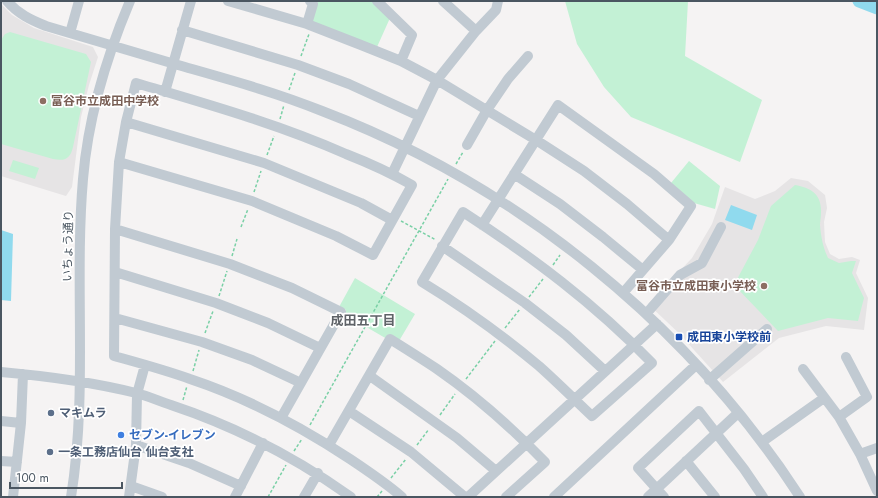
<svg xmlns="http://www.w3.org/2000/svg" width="878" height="498" viewBox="0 0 878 498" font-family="Jost,'Noto Sans JP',sans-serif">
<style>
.education{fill:#e6e4e5}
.green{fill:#c3f1d5}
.water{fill:#90daee}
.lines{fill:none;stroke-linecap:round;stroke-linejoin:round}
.river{stroke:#90daee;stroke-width:13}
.path{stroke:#7ad0a6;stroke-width:1.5;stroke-dasharray:3 2;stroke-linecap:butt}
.minor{stroke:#c1cad2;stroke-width:10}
.education-dot{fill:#8d6e63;stroke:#fff;stroke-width:1.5}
.transit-dot{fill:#1a4fb4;stroke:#fff;stroke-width:1.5}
.service-dot{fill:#5c6f8a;stroke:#fff;stroke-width:1.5}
.shop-dot{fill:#3f7fe0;stroke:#fff;stroke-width:1.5}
.labels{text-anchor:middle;stroke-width:3.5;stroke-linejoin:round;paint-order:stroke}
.education-label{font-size:12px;font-weight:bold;fill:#785e54;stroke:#fff;text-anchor:start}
.street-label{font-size:12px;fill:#4a5661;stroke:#fff}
.transit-label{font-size:12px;font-weight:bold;fill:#164399;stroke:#fff;text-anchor:start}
.service-label{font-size:12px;font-weight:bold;fill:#4e5e75;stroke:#fff;text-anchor:start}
.shop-label{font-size:12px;font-weight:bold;fill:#366cbe;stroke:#fff;text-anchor:start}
.neighbourhood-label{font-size:13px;font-weight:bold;fill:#5f6368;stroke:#fff}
</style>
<rect width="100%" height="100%" fill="#f5f3f3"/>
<path class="education" d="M1 4 12 15 34 28 93 47 98 57 89 85 81 117 72 187 66 196 1 176Z
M791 178 808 181 825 195 827 208 824 222 825 242 830 254 839 259 852 257 860 260 856 273 868 298 864 330 826 326 779 338 723 382 685 340 684 338 648 304 692 258 712 224 725 187 755 199 775 191Z"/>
<path class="green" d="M319 1H372L390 18 377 47 314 24 311 19 317 3Z
M565 1H688L685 56 762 100 740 162 631 117 604 87 577 44Z
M10 32 86 54 91 62 73 147C70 160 64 161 53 159L1 144V40L5 34Z
M13 160 39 168 35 179 9 171Z
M689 161 720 186 715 209 694 203 671 183Z
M795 185C811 188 822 194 821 213 821 217 820 221 820 225 821 237 823 247 828 258L839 263 851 261H856L852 273 864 298 858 321 828 318 778 331 734 285 758 240 771 206Z
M355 278 415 314 399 341 387 339 344 314 346 310 339 307Z"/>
<path class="water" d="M731 205 757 215 752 230 725 220Z
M1 230 13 234 11 301 1 300Z"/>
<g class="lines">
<path class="river" d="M859 1 877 8"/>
<path class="path" d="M301 56 309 34
M289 90 295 73
M280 119 284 105
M267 155 274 136
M456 164 463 152
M254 192 261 171
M401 221 436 240
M241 227 248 209
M232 256 237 239
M553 265 560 255
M219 296 227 271
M529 297 543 279
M505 328 520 309
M205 333 213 311
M193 371 199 350
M466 379 495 341
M183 400 187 386
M440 415 455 394
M310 425 448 179
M417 445 429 429
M294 451 302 439
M391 478 406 459
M268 497 286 465
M377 497 382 491"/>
<path class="minor" d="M7 1C18 14 31 20 46 26 90 39 134 52 178 65 227 79 275 92 322 111 516 185 687 323 800 497
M228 1 307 24 361 45 401 61 437 80 536 140 584 171 627 204 669 240
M377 1 412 35 401 61
M443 1 476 31
M307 24 313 4 310 1
M182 30 298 65 349 84 419 116
M70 33 79 1
M165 92 191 1
M126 122 264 163 361 203 392 220
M467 145 487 110 508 79 528 56
M119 162 252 201 336 236 373 255 412 185C391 173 369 163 346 154 278 124 207 104 136 83L126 122 119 162 115 229 114 356C139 363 165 370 190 379 247 398 300 426 350 459 368 471 386 483 402 497
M392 174 437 80 476 31 496 10 498 1
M514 174 560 204 603 237 643 270
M463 212C532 257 594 303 652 363L592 416C575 400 557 382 539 366 502 335 463 307 422 282Z
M482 225 558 105 654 174 691 206 669 240 623 293
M115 229 230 264 292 288 341 312 281 418
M442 246 525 303 566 335 605 371
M115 272 216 303 268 323 320 348
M646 314 680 275 702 263 721 227
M115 318 202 342 252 360 301 383
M803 369 839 417 860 454 877 491
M1 372C46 376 92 382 136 393 148 396 159 401 171 405 237 427 295 457 351 497
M370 376 457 438 496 471
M709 380 767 329
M349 411 411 452 465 497
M839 417 867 397 846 357
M1 421 21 423
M762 442 824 398
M136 445 189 463 241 486
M329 445 390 339C406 349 422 359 437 369 476 396 512 428 545 462L506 497
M860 454 877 448
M1 461 17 462
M686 461 715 497
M131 486 162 497
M13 497 21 423 23 374
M71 497C88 392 74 285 83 179 88 117 106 58 130 1
M129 497 136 445 137 394 145 365
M235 497 263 443
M304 497 318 473
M468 497 657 324
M554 497 696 365
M648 497 738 413
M664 497 638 468 699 411 744 469 763 497"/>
</g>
<g class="education-dot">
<circle cx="43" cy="101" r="4"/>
<circle cx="764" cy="286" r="4"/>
</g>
<rect class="transit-dot" x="675" y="333" width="8" height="8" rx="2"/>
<g class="service-dot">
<circle cx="51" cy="413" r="4"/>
<circle cx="50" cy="452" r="4"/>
</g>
<circle class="shop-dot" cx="121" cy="435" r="4"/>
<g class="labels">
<g class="education-label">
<text x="51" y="105">富谷市立成田中学校</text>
<text x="756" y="290" text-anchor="end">富谷市立成田東小学校</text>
</g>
<g class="street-label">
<text transform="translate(68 246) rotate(-89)" y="4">いちょう通り</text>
</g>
<g class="transit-label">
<text x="687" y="341">成田東小学校前</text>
</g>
<g class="service-label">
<text x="59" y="417">マキムラ</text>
<text x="58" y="456">一条工務店仙台 仙台支社</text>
</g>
<g class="shop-label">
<text x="129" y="439">セブン-イレブン</text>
</g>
<g class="neighbourhood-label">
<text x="363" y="325">成田五丁目</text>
</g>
</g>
<rect width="878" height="498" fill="none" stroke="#4a5661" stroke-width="4"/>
<path d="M10 482v6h112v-6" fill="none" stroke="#4a5661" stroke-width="2"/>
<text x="16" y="482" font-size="12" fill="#4a5661" stroke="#ffffff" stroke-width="3" paint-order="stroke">100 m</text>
</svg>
